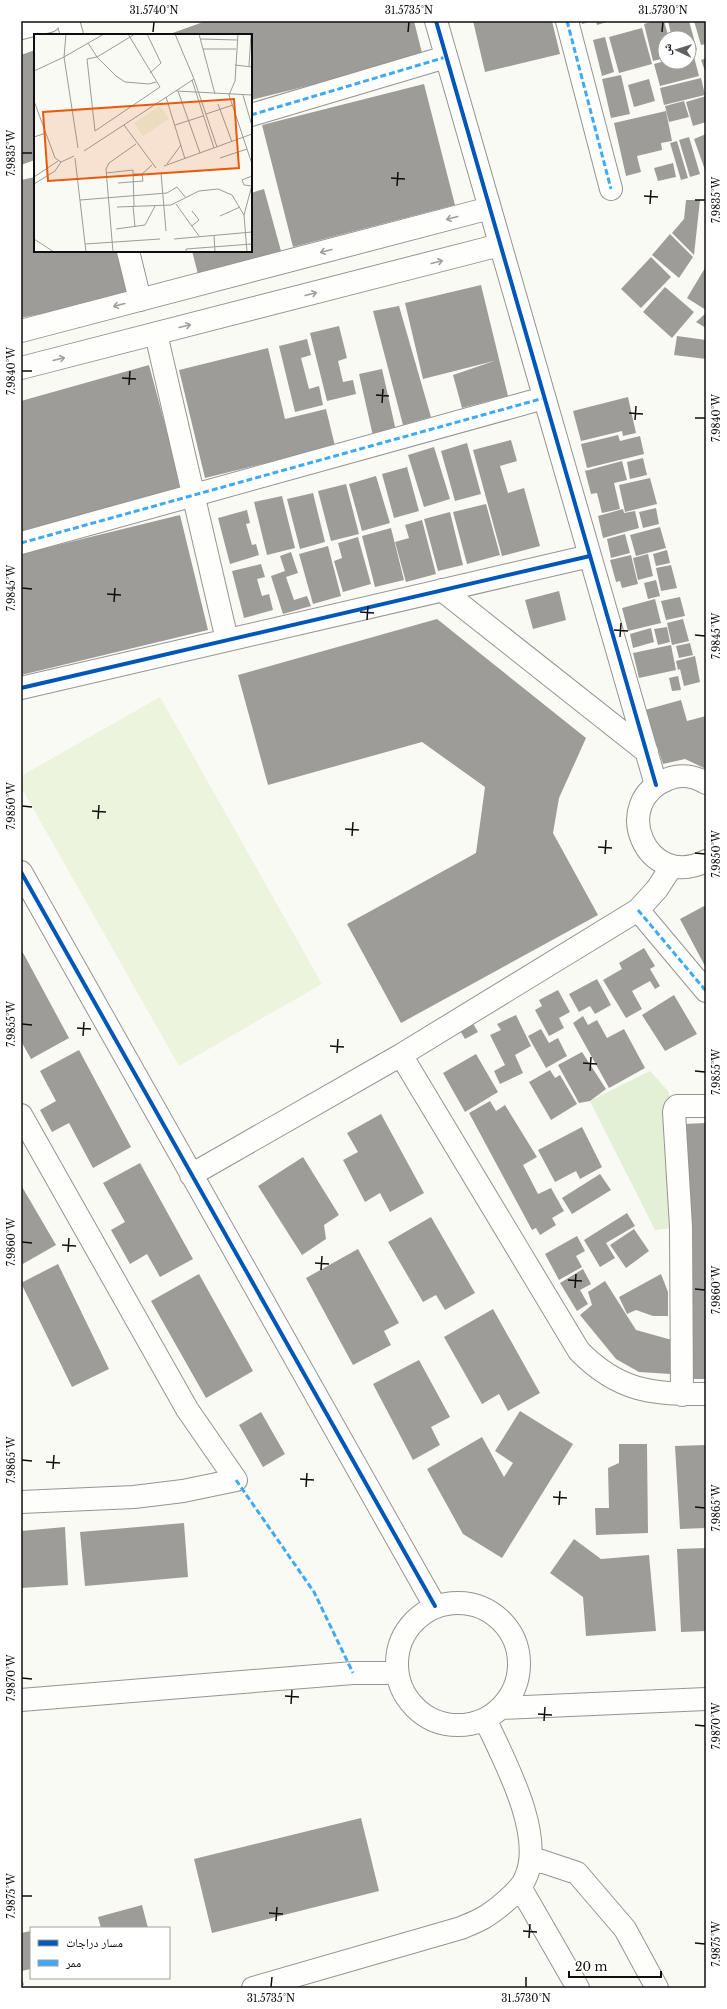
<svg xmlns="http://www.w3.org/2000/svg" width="727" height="2009" viewBox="0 0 727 2009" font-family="'Libre Baskerville','Noto Naskh Arabic',serif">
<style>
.green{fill:#e3f0d5}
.pitch{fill:#edf4de}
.building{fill:#9e9c99}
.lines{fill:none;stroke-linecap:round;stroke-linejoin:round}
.street-casing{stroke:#949492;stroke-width:24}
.street{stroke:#fefefd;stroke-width:22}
.quiet{stroke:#3fa9f5;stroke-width:3;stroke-dasharray:6 3;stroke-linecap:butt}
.cycleway-casing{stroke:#fff;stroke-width:6}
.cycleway{stroke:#0057b8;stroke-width:4}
.oneway{stroke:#9e9e9d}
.ticks{fill:none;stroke:#0e0e0e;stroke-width:1.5}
.inset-road{fill:none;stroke:#9c9c98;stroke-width:1}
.view{fill:#e8590c;fill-opacity:0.15;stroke:#e8590c;stroke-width:2}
.inset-edge{fill:none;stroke:#0e0e0e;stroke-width:2}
.neatline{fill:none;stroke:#0e0e0e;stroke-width:1.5}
.ticks-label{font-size:10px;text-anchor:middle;fill:#0e0e0e}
</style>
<rect width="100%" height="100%" fill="#fafaf4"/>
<path class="green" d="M650 1071 669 1092 681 1227 655 1230 590 1101Z"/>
<path class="pitch" d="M160 697 322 984 179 1066 21 787V776Z"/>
<path class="building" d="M206 21H414L423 57 251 100V35H167Z
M473 21H552L560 54 485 72Z
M581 21H593L582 24Z
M596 21H610L597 25Z
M655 21H664L669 38H665V58L653 61 644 24Z
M668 21H689L697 50 689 52V38H672Z
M694 21H706V44L701 45Z
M642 28 652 64 619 73 609 37Z
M605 37 614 72 602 76 593 40Z
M35 50V160L21 165V55Z
M693 53 699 76 660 86 654 64 665 61 689 62V54Z
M706 58V74L701 60Z
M621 75 630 114 611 118 602 79Z
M701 78 705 95 664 105 660 88Z
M649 79 655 101 634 107 628 85Z
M424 84 455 205 293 247 262 125Z
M706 96V122L693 126 686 102Z
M684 101 689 117 669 122 665 106Z
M666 111 672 141 661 143 662 150 637 156 641 172 626 176 614 123Z
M706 134V173L694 139Z
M689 137 700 174 690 177 679 140Z
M677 141 688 178 681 180 670 143Z
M673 163 676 177 658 181 654 168Z
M35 177V251H119L128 296 21 318V180Z
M264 189 281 251 198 274 192 251H251V193Z
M686 200H700L694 255 672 233 684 219Z
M670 234 693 257 679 278 652 255Z
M651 257 671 277 641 308 621 289Z
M705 268 706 269V310L687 298Z
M481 285 508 396 462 408 453 375 494 361 423 379 405 303Z
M665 287 694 312 672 338 643 312Z
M399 306 431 417 403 425 373 311Z
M706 313V328L696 322Z
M339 326 347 358 338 361 343 382 353 380 356 394 327 401 310 333Z
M677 336 706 340V359L674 355Z
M307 339 311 355 301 358 309 389 319 386 323 405 295 412 279 346Z
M268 348 285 419 326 409 335 446 205 478 179 370Z
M149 365 182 488 21 532V401Z
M382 369 396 431 373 436 359 374Z
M628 397 636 433 623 436 622 431 581 441 573 411Z
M618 435 620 441 640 436 644 454 587 468 581 444Z
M511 440 517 461 500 466 508 493 524 488 540 546 502 556 473 450Z
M467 443 481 494 455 501 441 451Z
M434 447 450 499 424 507 408 455Z
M643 458 647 475 630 479 627 462Z
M622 461 627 480 614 483 620 509 602 513 597 493 591 494 585 471Z
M407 467 419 511 394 518 382 474Z
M376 476 390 523 362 531 349 484Z
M650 478 657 504 625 512 619 485Z
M346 484 359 534 331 541 318 491Z
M313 493 325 542 300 549 287 499Z
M282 496 295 548 267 555 254 502Z
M486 504 500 555 467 564 453 512Z
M656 508 659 524 643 528 639 512Z
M623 509 624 513 635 511 639 528 603 538 598 516Z
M247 510 250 523 246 524 252 545 256 544 259 555 230 564 218 518Z
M450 512 463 565 438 571 424 519Z
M180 515 208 630 21 675V554Z
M422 520 436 574 406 582 395 542 409 538 405 525Z
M660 527 666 548 636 556 630 535Z
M391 528 404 580 375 587 362 536Z
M625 534 630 553 611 558 607 539Z
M358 537 371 584 343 592 334 561 342 558 338 543Z
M328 546 341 596 313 604 299 554Z
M667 550 670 563 656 566 653 554Z
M291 552 298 573 286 577 294 600 307 596 311 606 283 614 271 576 285 571 280 556Z
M648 554 653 576 638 580 633 558Z
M631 555 638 584 622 588 620 581 616 582 610 560Z
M261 564 265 577 257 579 262 596 269 594 273 610 244 618 232 571Z
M671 565 677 588 661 591 656 568Z
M656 580 660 596 648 599 644 583Z
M559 591 566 620 533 629 525 600Z
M680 597 685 616 666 620 661 601Z
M655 599 661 623 628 631 622 608Z
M437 619 586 738 559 798 553 833 598 915 401 1023 347 924 476 853 485 787 422 742 268 785 238 675Z
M683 619 689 641 672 645 667 623Z
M667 627 670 642 658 645 654 629Z
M651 628 654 642 633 648 630 634Z
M690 643 693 655 679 658 676 646Z
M671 645 676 670 639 678 633 653Z
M695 656 700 682 684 686 680 669 678 670 676 661Z
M678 676 681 690 672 691 669 678Z
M681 700 687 721 706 716V769L685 759 663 764 645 710Z
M706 905V968L680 919Z
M644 948 655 966 650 969 660 986 655 989 650 981 632 991 642 1009 626 1018 603 980 622 969 619 963Z
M21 949 69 1038 31 1059 21 1041Z
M597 979 611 1005 595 1014 590 1006 579 1012 569 994Z
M558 990 570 1012 559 1018 564 1028 549 1036 535 1010 542 1006 539 1000Z
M674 995 697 1034 665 1051 642 1015Z
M516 1015 531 1046 515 1055 523 1073 500 1084 494 1071 505 1065 490 1035 501 1030 497 1024Z
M583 1016 588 1025 597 1020 607 1038 624 1029 645 1068 609 1088 573 1023Z
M471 1020 478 1032 465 1039 458 1027Z
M541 1029 549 1043 558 1038 567 1056 546 1068 528 1036Z
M79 1050 131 1147 93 1168 69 1123 52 1132 40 1110 56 1101 40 1071Z
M582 1052 606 1089 590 1101 579 1103 558 1065Z
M476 1054 498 1092 465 1112 443 1073Z
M550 1070 555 1078 560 1075 577 1104 551 1120 529 1082Z
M490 1101 496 1111 505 1105 537 1157 523 1165 538 1194 551 1188 564 1211 552 1218 556 1225 540 1235 536 1228 532 1230 469 1113Z
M381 1114 424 1193 390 1212 380 1193 365 1202 343 1160 358 1152 347 1133Z
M706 1123V1379H692L693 1319 688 1320V1245H693L692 1230H688L682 1124Z
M582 1127 602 1167 580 1179 576 1171 555 1182 538 1150Z
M303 1157 339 1215 324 1225 326 1239 302 1255 258 1186Z
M140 1163 193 1259 160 1277 147 1254 130 1264 111 1230 125 1222 103 1183Z
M600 1174 611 1190 572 1214 562 1198Z
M21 1185 56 1245 21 1265Z
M627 1213 635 1226 606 1243 615 1258 600 1267 584 1240Z
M431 1217 475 1293 445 1310 436 1295 423 1302 388 1242Z
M634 1229 649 1251 626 1268 610 1245Z
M577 1236 585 1251 576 1256 582 1267 559 1280 545 1254Z
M358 1249 399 1323 384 1331 391 1345 353 1365 306 1278Z
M58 1264 109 1369 72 1387 21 1283Z
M583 1269 591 1284 580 1290 588 1304 577 1311 560 1283Z
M199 1274 253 1371 206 1398 151 1301Z
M661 1274 668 1292V1316H653L636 1310 627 1314 619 1297Z
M605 1281 636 1330 672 1340 670 1374 639 1372 616 1359 580 1315 592 1305 588 1292Z
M493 1309 540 1393 508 1411 499 1394 482 1404 444 1337Z
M419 1360 450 1417 431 1427 440 1445 413 1460 373 1384Z
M520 1411 573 1444 502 1558 463 1534 427 1469 482 1437 504 1477 513 1463 495 1451Z
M261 1412 285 1454 263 1467 239 1425Z
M619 1444H647L648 1533 596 1535 595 1508H609L608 1468 619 1463Z
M706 1445V1528L680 1529 675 1446Z
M184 1523 188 1577 85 1586 80 1532Z
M65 1527 68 1585 21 1588V1531Z
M574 1539 601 1559 649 1555 656 1631 586 1636 583 1597 550 1573Z
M706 1548V1631L681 1632 677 1549Z
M361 1818 379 1891 212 1933 194 1859Z
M142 1905 148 1928H101L98 1917Z
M31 1931V1969L21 1971V1933Z
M21 1975 24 1985 21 1986Z"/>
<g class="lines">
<defs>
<path id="street" d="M68 21 72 35
M436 21 656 785
M567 21 611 189
M21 28 49 21
M251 115 446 57
M128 251 140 300
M21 331 490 208
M156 334 227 640
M21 368 500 245
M21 543 544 398
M442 590 647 752
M21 688 590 556
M706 783C694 776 680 774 668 779 609 802 646 891 706 861
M21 872 435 1606
M638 910 706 991
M401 1055 579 1351C618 1391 653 1395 706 1394
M21 1115 187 1409 236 1480 183 1491 134 1497 21 1502
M191 1175 401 1055 638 910 657 889 672 866
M682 1395 681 1227 674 1112 675 1108 677 1106H706
M397 1664a61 61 0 1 1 122 0a61 61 0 1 1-122 0Z
M21 1700 353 1673H397
M501 1708 706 1699
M532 1858 577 1873 625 1929 657 1988
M520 1887 578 1988
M253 1988 461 1928C468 1925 476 1922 483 1918 494 1912 520 1891 525 1879 546 1836 504 1760 485 1719"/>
</defs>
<use href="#street" class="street-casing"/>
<use href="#street" class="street"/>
<path class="quiet" d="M567 21 611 189
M251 115 446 57
M21 543 544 398
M638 910 706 991
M236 1480 314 1592 353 1673"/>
<defs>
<path id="cycleway" d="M436 21 656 785
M21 688 590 556
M21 872 435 1606"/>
</defs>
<use href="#cycleway" class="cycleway-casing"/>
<use href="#cycleway" class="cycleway"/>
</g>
<defs><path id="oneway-shaft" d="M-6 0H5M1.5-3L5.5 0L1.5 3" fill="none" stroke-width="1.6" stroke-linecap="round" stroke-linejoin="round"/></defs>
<g class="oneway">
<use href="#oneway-shaft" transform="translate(452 218) rotate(165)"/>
<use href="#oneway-shaft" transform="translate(326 251) rotate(165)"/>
<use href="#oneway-shaft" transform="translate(437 262) rotate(-14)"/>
<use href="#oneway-shaft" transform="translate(311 294) rotate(-14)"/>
<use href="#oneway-shaft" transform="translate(119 305) rotate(165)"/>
<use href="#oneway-shaft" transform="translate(185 326) rotate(-14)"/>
<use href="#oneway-shaft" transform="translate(59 359) rotate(-14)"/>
</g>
<path class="ticks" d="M153 32 154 22M408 32 409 22M662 32 663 22M22 153H32M391 178 405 179M397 186 398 172M644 196 658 197M695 200H705M650 204 651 190M22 371H32M122 378 136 379M129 385 130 371M376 395 389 396M382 403 383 389M629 413 643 414M695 418H705M635 420 636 406M22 588 32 589M107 594 121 595M114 602 115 588M360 612 374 613M367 620 368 606M614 630 628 631M695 635 705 636M620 637 621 623M22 806 32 807M92 811 106 812M98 819 99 805M345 829 359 830M352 836 353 822M598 847 612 848M695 853 705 854M605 854 606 840M22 1024 32 1025M77 1028 91 1029M83 1036 84 1022M330 1046 344 1047M337 1053 338 1039M583 1063 597 1064M590 1071 591 1057M695 1071 705 1072M22 1242 32 1243M62 1245 76 1246M68 1252 69 1238M315 1263 329 1264M321 1270 322 1256M568 1280 582 1281M575 1288 576 1274M695 1289 705 1290M22 1460 32 1461M46 1462 60 1463M53 1469 54 1455M300 1479 314 1480M306 1487 307 1473M553 1497 567 1498M559 1505 560 1491M695 1507 705 1508M22 1678 32 1679M285 1696 299 1697M291 1704 292 1690M538 1714 552 1715M544 1721 545 1707M695 1725 705 1726M22 1896H32M269 1913 283 1914M276 1921 277 1907M523 1931 537 1932M529 1938 530 1924M695 1943 705 1944M271 1987 272 1977M526 1987V1977"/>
<g transform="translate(34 34)">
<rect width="218" height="218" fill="#fafaf4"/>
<path d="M126 72 135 85 109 102 100 89Z" fill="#edf4de"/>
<path class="inset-road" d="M94 0 126 53 61 97 53 25 63 23 82 42 91 48 115 50 122 48M113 0 127 29 116 39M141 0 160 45 183 113M165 0 181 60M204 0 201 47 195 61 218 130M167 5 203 6M54 9 63 23 101 0M169 15H202M201 31 218 33M215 32 217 0M0 37 30 23 32 0M158 46 180 114M142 57 218 61M144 57 166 119M209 61 218 92M132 63 151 125M0 67 21 124 27 128 40 122M184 70 198 108M172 80 199 71M90 91 122 134M141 91 169 82M0 103 12 99M44 114 30 23 70 0M50 117 160 45M41 124 52 218M186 124 213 115M133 130 147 111M130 132 218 100M72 139 99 136 100 172M127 139 132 197M100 140H108L118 131M0 143 24 127M84 149 109 147 108 140M0 150 21 137 27 128M218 152 210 151 208 146 218 142M46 166 133 159 143 153 152 164M142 170 165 202M99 172 101 193M83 173 137 171 165 157 184 155 198 161 210 181M186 182 206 173M158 192 165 186 158 177M82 195 111 191 121 172M180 201 181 218M0 205 20 218M140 205 218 198M51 210 126 205M79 218 72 135 75 129 102 110M152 218V215L218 210M213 218 210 181 218 151"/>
<path class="view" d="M200 65 205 134 14 147 9 78Z"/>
<rect width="218" height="218" class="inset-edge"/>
</g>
<rect width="727" height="2009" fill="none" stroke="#ffffff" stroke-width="44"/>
<rect x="30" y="1927" width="140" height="52" fill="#ffffff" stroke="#9f9f9f"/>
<rect x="38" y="1940" width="20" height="6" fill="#0057b8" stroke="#9f9f9f"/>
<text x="66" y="1947" font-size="12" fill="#0e0e0e">مسار دراجات</text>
<rect x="38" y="1960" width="20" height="6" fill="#3fa9f5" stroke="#9f9f9f"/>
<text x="66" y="1967" font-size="12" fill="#0e0e0e">ممر</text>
<g transform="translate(677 50) rotate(274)"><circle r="19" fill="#ffffff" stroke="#9f9f9f"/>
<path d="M0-3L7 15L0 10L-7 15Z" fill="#61615e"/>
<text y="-6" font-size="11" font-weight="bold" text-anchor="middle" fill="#0e0e0e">ش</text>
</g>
<path d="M569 1971v6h92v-6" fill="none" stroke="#0e0e0e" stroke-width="2"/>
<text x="575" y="1971" font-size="12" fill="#0e0e0e" stroke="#ffffff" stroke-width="3" paint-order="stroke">20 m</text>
<rect x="22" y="22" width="683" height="1965" class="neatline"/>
<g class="ticks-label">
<text x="154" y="14">31.5740°N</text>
<text x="409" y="14">31.5735°N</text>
<text x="663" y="14">31.5730°N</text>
<text transform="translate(11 153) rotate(-90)" y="4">7.9835°W</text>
<text transform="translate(716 200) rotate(-90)" y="4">7.9835°W</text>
<text transform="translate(11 371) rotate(-90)" y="4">7.9840°W</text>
<text transform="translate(716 418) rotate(-90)" y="4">7.9840°W</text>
<text transform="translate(11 588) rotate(-90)" y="4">7.9845°W</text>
<text transform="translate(716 636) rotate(-90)" y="4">7.9845°W</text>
<text transform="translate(11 806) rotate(-90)" y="4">7.9850°W</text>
<text transform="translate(716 854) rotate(-90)" y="4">7.9850°W</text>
<text transform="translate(11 1024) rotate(-90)" y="4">7.9855°W</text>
<text transform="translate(716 1072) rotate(-90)" y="4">7.9855°W</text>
<text transform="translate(11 1242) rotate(-90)" y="4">7.9860°W</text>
<text transform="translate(716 1290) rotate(-90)" y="4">7.9860°W</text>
<text transform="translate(11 1460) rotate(-90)" y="4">7.9865°W</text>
<text transform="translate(716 1508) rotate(-90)" y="4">7.9865°W</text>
<text transform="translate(11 1678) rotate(-90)" y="4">7.9870°W</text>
<text transform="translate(716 1726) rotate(-90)" y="4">7.9870°W</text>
<text transform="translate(11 1896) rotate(-90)" y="4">7.9875°W</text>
<text transform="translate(716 1944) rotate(-90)" y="4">7.9875°W</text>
<text x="271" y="2002">31.5735°N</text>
<text x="526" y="2002">31.5730°N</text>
</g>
</svg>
